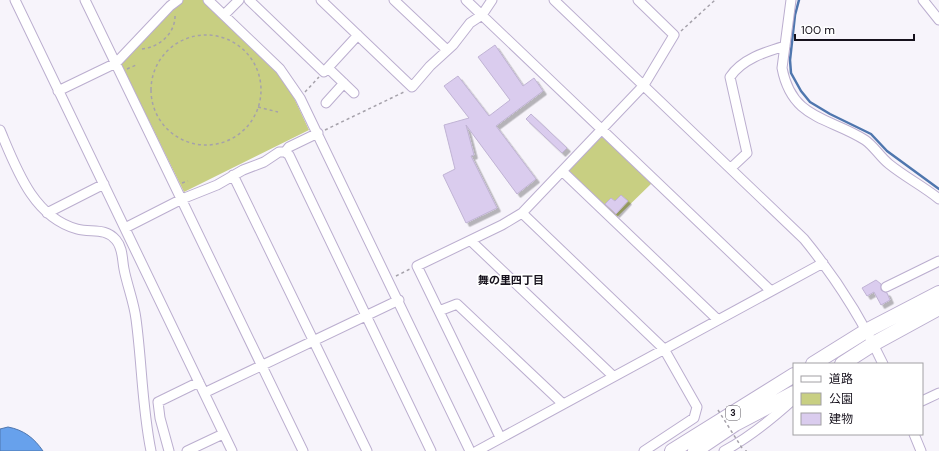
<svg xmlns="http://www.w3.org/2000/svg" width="939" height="451" viewBox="0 0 939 451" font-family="'DM Sans','Noto Sans JP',sans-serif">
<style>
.green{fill:#c8cf82}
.water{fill:#67a1ec;stroke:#4f76ae}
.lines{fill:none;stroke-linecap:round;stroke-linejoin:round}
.stream{stroke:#4f76ae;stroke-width:2.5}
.building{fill:#daccee;stroke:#c0b3d4;filter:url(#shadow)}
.minor-casing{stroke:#bbaecf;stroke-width:11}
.highway-casing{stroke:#bbaecf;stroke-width:16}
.path{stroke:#a5a1aa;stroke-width:1.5;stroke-dasharray:3 3;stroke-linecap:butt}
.minor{stroke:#fff;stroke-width:9}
.highway{stroke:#fff;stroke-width:14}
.path-bridge{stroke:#a5a1aa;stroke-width:1.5;stroke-dasharray:3 3;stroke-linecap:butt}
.labels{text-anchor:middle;stroke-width:3.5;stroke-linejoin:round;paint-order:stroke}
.shield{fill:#fff;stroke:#5c5860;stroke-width:1}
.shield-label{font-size:9px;font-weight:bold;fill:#16111c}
.neighbourhood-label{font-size:11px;font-weight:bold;fill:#16111c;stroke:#fff}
</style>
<defs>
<filter id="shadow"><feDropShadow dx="3.5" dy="3.5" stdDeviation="0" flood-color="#0004"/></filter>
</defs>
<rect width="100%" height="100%" fill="#f7f4fb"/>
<path class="green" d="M183 0H205L265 59 288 85 309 130 184 192 121 64 172 9Z
M601 136H604L653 182 616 218 569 172V170Z"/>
<path class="water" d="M8 427C24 430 34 438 43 451H0V429Z"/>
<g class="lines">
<path class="stream" d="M799 0 795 15 790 60 791 73 801 91 810 102 830 114 871 134 887 151 939 189"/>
</g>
<path class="building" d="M495 45 523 86 534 78 543 91 496 126 536 179 517 194 466 125 474 155 471 156 497 208 466 223 443 175 455 169 444 125 469 118 444 86 458 76 489 116 510 100 478 57Z
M531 114 567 148 562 153 526 119Z
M621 195 628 201 616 214 605 204 611 198 615 201Z
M876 280 881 284V290L887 293 890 300 881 305 874 292 867 296 862 288Z"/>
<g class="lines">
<defs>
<path id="minor" d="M15 0 232 451
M85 0 303 451
M208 0 280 69 300 98 470 451
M249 0 324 72 358 35
M321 0 412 87 430 66 453 45 470 23 482 15 492 0
M394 0 447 50
M466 0 771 291
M554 0 804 239C835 277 862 319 883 364
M791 0 782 68C792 120 829 117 865 140 874 146 880 157 889 164 905 177 923 186 939 199
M923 0 939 20
M224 15 239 0
M328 68 354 93
M58 91 116 63 170 6 178 0
M326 103 344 83
M0 130C16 168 33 217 77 229 91 233 105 227 116 240 123 248 122 259 124 269 127 285 134 302 136 319 142 363 142 407 151 451
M285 152 289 147 318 133
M731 168 747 153 730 77C742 59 765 52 785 46
M562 171 718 320
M233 175 367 451
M47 213 104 184
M522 213 664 349 697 407 694 418 644 451
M125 228 182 199 217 185 243 170 264 162 279 152H285L289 155 431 451
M471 241 613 376
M886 287 939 261
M439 311 457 304 563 404
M204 393 399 300
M922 401 939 393
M914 434 921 451
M500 437 417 266 502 225 522 213 644 85 674 35 638 0
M169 451 160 418 158 402 199 382
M187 451 223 434
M477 451 823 263
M724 451C750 437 772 419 794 399"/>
<path id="highway" d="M813 364 866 331 939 293
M842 364 873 344 939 308
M672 451 794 375
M695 451 735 424 794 393"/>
</defs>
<use href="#minor" class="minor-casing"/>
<use href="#highway" class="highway-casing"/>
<path class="path" d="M681 31 715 0
M151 90a55 55 0 1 1 110 0a55 55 0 1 1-110 0Z
M142 49C160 47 176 33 175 14
M127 69 136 65
M305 92 319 77
M258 107 278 112
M325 130 404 92
M182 183 188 181
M396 276 410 269
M746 450V451"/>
<use href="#minor" class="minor"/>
<use href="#highway" class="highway"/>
<path class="path-bridge" d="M718 410 742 448"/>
</g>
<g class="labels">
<rect class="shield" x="726" y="406" width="14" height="14" rx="3"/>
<g class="shield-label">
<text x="733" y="416">3</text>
</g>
<g class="neighbourhood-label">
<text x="511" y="284">舞の里四丁目</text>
</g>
</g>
<rect x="793" y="363" width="130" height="72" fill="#ffffff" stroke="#a2a0a4"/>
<rect x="801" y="376" width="20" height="6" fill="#ffffff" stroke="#a2a0a4"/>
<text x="829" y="383" font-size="12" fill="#16111c">道路</text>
<rect x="801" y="393" width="20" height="12" fill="#c8cf82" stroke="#a2a0a4"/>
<text x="829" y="403" font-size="12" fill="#16111c">公園</text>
<rect x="801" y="413" width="20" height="12" fill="#daccee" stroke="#a2a0a4"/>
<text x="829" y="423" font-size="12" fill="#16111c">建物</text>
<path d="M795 34v6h119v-6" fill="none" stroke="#16111c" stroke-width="2"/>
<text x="801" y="34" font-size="12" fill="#16111c" stroke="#ffffff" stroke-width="3" paint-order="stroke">100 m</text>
</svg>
